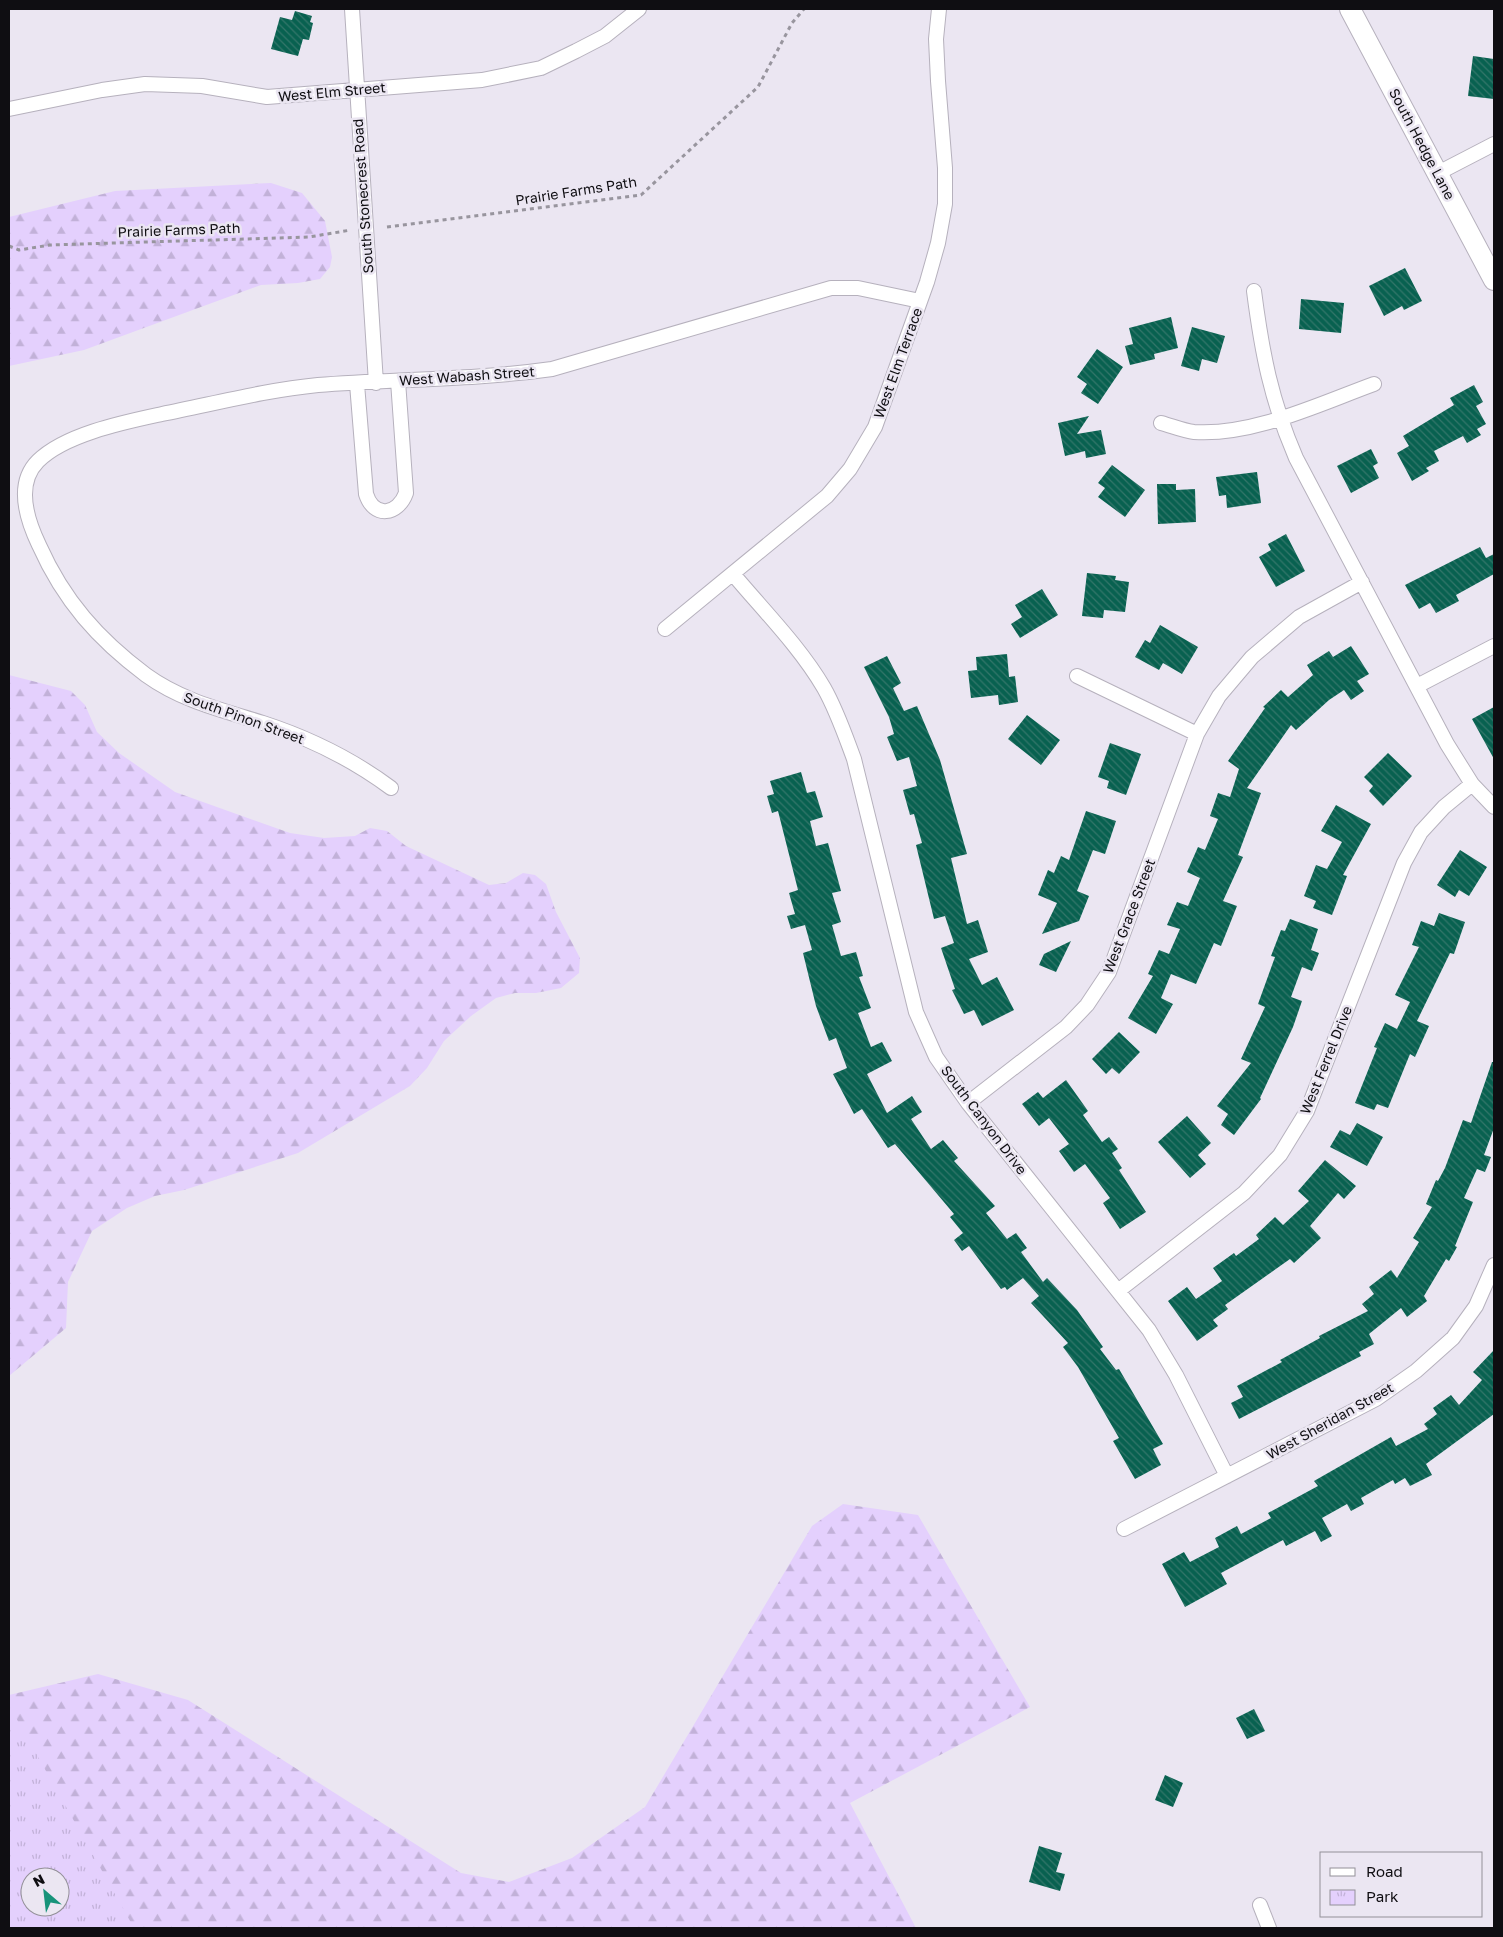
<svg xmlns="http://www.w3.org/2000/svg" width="1503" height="1937" viewBox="0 0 1503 1937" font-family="'Golos Text',sans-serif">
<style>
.forest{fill:url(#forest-firs)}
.park{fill:url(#park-tufts);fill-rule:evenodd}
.building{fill:url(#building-back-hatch)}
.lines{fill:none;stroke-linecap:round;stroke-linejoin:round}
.street-casing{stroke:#b6b1bd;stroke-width:16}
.secondary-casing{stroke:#b6b1bd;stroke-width:22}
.path{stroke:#98959e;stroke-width:3;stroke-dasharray:4 4;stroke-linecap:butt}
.street{stroke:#fff;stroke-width:14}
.secondary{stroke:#fff;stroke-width:20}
.labels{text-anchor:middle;stroke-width:5;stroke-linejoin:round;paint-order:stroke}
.street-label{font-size:14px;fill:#0f0e12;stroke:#ebe6f2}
</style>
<defs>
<pattern id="forest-firs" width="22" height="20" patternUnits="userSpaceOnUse" patternTransform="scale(1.25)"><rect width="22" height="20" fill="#e4d0fd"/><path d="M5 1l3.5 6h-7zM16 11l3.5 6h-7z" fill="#c2b1d8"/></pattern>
<pattern id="park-tufts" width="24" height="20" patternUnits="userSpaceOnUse" patternTransform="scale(1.25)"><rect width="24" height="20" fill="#e4d0fd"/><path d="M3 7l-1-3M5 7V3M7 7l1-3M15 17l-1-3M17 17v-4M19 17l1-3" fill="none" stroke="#c2b1d8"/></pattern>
<pattern id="building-back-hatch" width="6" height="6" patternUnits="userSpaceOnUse" patternTransform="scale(1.25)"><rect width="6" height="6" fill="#086150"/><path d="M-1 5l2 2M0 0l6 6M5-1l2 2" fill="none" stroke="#34766a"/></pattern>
</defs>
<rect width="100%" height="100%" fill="#ebe6f2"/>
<path class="forest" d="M271 183 302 193 325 221 332 257 330 267 320 279 298 283 261 285 84 350 9 366V217L115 191Z
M9 675 71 691 85 705 97 732 119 753 175 792 290 833 324 838 355 836 370 828 387 831 406 846 489 885 506 883 523 873 535 875 546 884 556 912 580 958 579 973 561 988 536 993H515L496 998 471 1016 444 1041 427 1068 410 1086 298 1153 184 1190 155 1196 127 1208 92 1231 68 1282 66 1328 9 1376Z
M843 1504 918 1515 1030 1707 850 1803 916 1928H49L60 1907V1877L9 1716V1695L98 1674 188 1700 461 1873 509 1882 572 1858 645 1807 812 1526Z"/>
<path class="park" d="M9 1705 134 1928H9ZM30 1877H60V1907H30Z"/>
<path class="building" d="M295 11 312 16 310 22 313 23 309 40 303 39 298 56 271 49 280 17 292 20Z
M1473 56 1494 59V99L1468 96Z
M1405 268 1422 301 1404 310 1402 306 1384 316 1369 286Z
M1301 299 1344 303 1341 333 1299 329Z
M1171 317 1178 348 1154 354 1155 359 1130 365 1125 346 1133 344 1129 328Z
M1192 327 1225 336 1217 363 1202 359 1199 371 1181 366Z
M1097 349 1123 367 1098 404 1081 393 1087 384 1077 377Z
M1474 385 1483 402 1476 406 1486 424 1477 429 1481 435 1467 443 1463 436 1434 451 1439 461 1426 468 1429 471 1412 481 1397 453 1409 446 1403 436 1454 405 1450 398Z
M1089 416 1077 434 1101 430 1106 454 1086 458 1085 451 1065 456 1058 423Z
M1371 449 1378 463 1373 466 1379 478 1351 493 1337 466Z
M1112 465 1145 490 1125 517 1098 497 1105 488 1098 483Z
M1257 472 1261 503 1227 508 1226 495 1219 496 1216 477Z
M1157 484H1176V490L1195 489 1196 522 1158 524Z
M1286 534 1305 571 1276 587 1259 557 1271 550 1268 544Z
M1480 547 1486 558 1494 554V574L1456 595 1459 601 1436 613 1430 603 1419 609 1405 585Z
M1087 573 1116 576 1115 580 1129 582 1125 612 1104 610 1103 618 1082 616Z
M1042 589 1058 615 1020 638 1011 624 1022 617 1015 605Z
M1160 625 1198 647 1182 674 1163 663 1159 670 1135 657 1145 640 1150 643Z
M1351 646 1369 674 1357 681 1364 691 1351 700 1344 690 1329 700 1296 730 1291 725 1247 788 1261 793 1238 855 1243 857 1223 901 1237 906 1221 946 1214 943 1196 984 1171 974 1161 998 1173 1004 1156 1034 1128 1018 1153 976 1148 974 1159 950 1169 954 1180 929 1167 925 1177 902 1188 906 1200 878 1187 872 1198 847 1205 850 1218 819 1210 816 1218 793 1230 797 1239 769 1228 761 1265 708 1263 707 1281 690 1288 697 1313 675 1307 665 1329 651 1333 657Z
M1007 654 1009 677 1015 676 1018 702 999 705 998 695 971 698 968 671 977 670 976 657Z
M887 656 901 683 893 688 904 711 917 706 940 760 967 854 951 858 967 924 978 920 988 952 969 959 982 985 997 977 1014 1010 982 1026 974 1010 964 1014 952 990 955 989 941 948 954 943 945 916 934 919 916 845 922 843 914 814 910 815 903 790 917 786 909 757 897 761 887 737 894 734 889 717 864 667Z
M1494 707V759L1472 719Z
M1027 715 1060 740 1041 765 1008 739Z
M1110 743 1141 754 1126 795 1107 788 1109 781 1098 777Z
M1388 753 1412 776 1383 806 1369 791 1373 786 1364 777Z
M801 772 807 793 815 791 823 817 810 821 816 846 828 843 841 891 832 893 841 922 832 925 841 956 856 952 863 976 859 977 871 1008 858 1013 871 1047 882 1042 892 1061 867 1074 887 1113 912 1096 922 1112 911 1119 931 1149 943 1140 958 1158 954 1161 995 1206 986 1213 1007 1239 1016 1233 1027 1248 1021 1252 1043 1282 1047 1278 1077 1310 1103 1347 1100 1349 1116 1370 1119 1369 1163 1444 1153 1449 1161 1465 1135 1479 1113 1441 1119 1438 1078 1367 1063 1347 1068 1343 1031 1303 1039 1296 1023 1278 1007 1290 1005 1287 1001 1289 969 1246 962 1251 954 1240 963 1233 950 1217 954 1214 895 1144 888 1148 862 1109 854 1114 833 1074 847 1068 836 1038 829 1041 816 1006 803 953 812 950 805 925 791 929 787 916 795 914 789 893 798 890 778 811 772 813 767 796 774 794 770 781Z
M1336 805 1371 824 1343 875 1347 876 1332 915 1313 908 1316 901 1304 896 1316 865 1327 869 1342 842 1321 831Z
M1086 811 1116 821 1105 854 1093 850 1077 891 1089 896 1079 921 1042 934 1057 903 1038 895 1048 870 1054 873 1061 856 1069 860Z
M1460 850 1487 867 1469 896 1459 890 1455 897 1437 885Z
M1439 913 1465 922 1454 954 1450 953 1417 1021 1429 1026 1415 1057 1410 1054 1388 1108 1377 1104 1374 1110 1355 1103 1377 1048 1374 1047 1385 1023 1397 1029 1410 1002 1395 995 1419 947 1412 945 1421 921 1434 926Z
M1290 919 1318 929 1311 950 1319 953 1312 971 1302 967 1291 997 1302 1001 1293 1027 1260 1098 1261 1099 1234 1135 1221 1125 1228 1114 1217 1106 1251 1063 1241 1059 1265 1007 1258 1004 1275 957 1271 956 1281 930 1285 931Z
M1071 941 1056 972 1039 965 1044 954Z
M1119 1032 1140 1052 1119 1074 1112 1068 1106 1074 1092 1059Z
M1492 1062H1494V1128L1484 1155 1491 1157 1485 1172 1477 1169 1464 1198 1473 1202 1455 1246 1457 1247 1449 1261 1446 1259 1424 1296 1427 1301 1407 1317 1401 1308 1369 1334 1374 1344 1359 1352 1361 1356 1239 1419 1231 1403 1243 1397 1237 1386 1282 1362 1280 1360 1320 1338 1319 1336 1368 1311 1362 1304 1374 1294 1369 1287 1391 1270 1397 1278 1419 1242 1413 1238 1432 1207 1426 1204 1436 1180 1438 1181 1445 1168 1463 1120 1471 1123Z
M1066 1080 1088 1111 1083 1115 1102 1142 1109 1137 1118 1149 1112 1153 1122 1168 1119 1170 1146 1212 1120 1229 1103 1203 1110 1198 1085 1164 1074 1172 1059 1151 1069 1144 1049 1118 1039 1126 1022 1104 1038 1092 1043 1098Z
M1187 1116 1211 1143 1198 1155 1206 1164 1190 1178 1158 1142Z
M1357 1123 1383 1137 1367 1166 1330 1147 1340 1130 1350 1135Z
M1325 1160 1356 1186 1344 1199 1338 1193 1310 1226 1321 1238 1294 1263 1290 1259 1225 1305 1228 1309 1213 1320 1218 1326 1197 1341 1168 1301 1187 1287 1196 1299 1222 1281 1213 1268 1234 1253 1236 1256 1259 1239 1256 1235 1275 1217 1283 1225 1309 1201 1298 1191Z
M1494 1350V1414L1426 1464 1432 1475 1410 1486 1405 1478 1395 1484 1393 1480 1361 1498 1364 1504 1351 1511 1347 1504 1322 1518 1332 1536 1321 1542 1315 1531 1286 1546 1283 1540 1221 1573 1227 1584 1185 1607 1162 1564 1184 1552 1190 1562 1219 1547 1215 1538 1237 1526 1241 1534 1271 1518 1268 1513 1318 1486 1314 1481 1391 1437 1396 1446 1428 1429 1424 1424 1437 1414 1433 1408 1451 1395 1459 1405 1482 1380 1473 1372Z
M1254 1709 1265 1731 1247 1739 1236 1718Z
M1165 1775 1183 1783 1173 1807 1155 1800Z
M1039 1846 1062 1853 1056 1872 1065 1874 1060 1891 1029 1882Z"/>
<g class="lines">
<defs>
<path id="street" d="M352 9 376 383
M9 109 102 90 145 84 202 86 267 97 482 80 541 68 576 51 605 36 639 9
M1438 173 1494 144
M1254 291C1262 353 1271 400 1296 458L1447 744 1472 784 1494 807
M357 384 366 494C374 519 398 515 406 493L398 381
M1161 423C1172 426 1184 431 1194 432 1253 436 1319 404 1374 384
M733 574C764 611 800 647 824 688 837 711 845 735 854 759L916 1012 936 1057 968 1103 1149 1330 1176 1375 1227 1476
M665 629 827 496 850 469 875 427 927 282 938 243 945 204V168L938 81 936 39 939 9
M1077 676 1197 734
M1417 686 1494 646
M391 788C352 759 309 738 263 723 222 710 182 701 146 675 98 639 64 601 39 545 27 520 15 484 38 461 65 434 125 422 162 414 213 404 266 390 318 385 396 379 474 380 552 369L831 288H858L920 301
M968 1103 1066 1027 1087 1005 1109 972 1197 734 1219 696 1252 657 1299 617 1362 582
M1118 1291 1244 1193 1280 1155 1307 1111 1404 863 1421 832 1444 807 1472 784
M1124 1529 1376 1399 1416 1371 1453 1338 1476 1306 1494 1265
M1260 1905 1269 1928"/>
<path id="secondary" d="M1350 9 1494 280"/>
</defs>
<use href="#street" class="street-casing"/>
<use href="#secondary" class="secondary-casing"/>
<path class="path" d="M387 227 641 195 758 87 792 23 804 9
M9 246 19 250 50 245 309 237 351 230"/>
<use href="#street" class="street"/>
<use href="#secondary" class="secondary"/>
</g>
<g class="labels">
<g class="street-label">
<text transform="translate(332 92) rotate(-5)" y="5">West Elm Street</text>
<text transform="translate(1422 144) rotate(62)" y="5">South Hedge Lane</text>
<text transform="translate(576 191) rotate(-9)" y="5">Prairie Farms Path</text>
<text transform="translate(363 196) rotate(-94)" y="5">South Stonecrest Road</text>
<text transform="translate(179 230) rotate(-2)" y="5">Prairie Farms Path</text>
<text transform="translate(898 363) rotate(-70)" y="5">West Elm Terrace</text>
<text transform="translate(467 376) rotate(-4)" y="5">West Wabash Street</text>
<text transform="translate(244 718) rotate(20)" y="5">South Pinon Street</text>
<text transform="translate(1129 916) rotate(-69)" y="5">West Grace Street</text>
<text transform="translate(1326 1060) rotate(-68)" y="5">West Ferrel Drive</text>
<text transform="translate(984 1120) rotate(53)" y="5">South Canyon Drive</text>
<text transform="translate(1330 1421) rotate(-29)" y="5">West Sheridan Street</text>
</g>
</g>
<rect width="1503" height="1937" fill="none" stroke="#0f0e12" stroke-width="20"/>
<rect x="1320" y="1852" width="162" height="65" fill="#ebe6f2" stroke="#939098"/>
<rect x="1330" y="1868" width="25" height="8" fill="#ffffff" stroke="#939098"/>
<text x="1366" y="1877" font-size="15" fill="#0f0e12">Road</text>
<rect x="1330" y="1890" width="25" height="15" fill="url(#park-tufts)" stroke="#939098"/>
<text x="1366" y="1902" font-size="15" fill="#0f0e12">Park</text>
<g transform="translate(45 1892) rotate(332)"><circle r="24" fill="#ebe6f2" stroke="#939098"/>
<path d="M0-4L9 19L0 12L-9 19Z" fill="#17937a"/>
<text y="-8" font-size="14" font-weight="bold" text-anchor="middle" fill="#0f0e12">N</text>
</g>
</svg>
